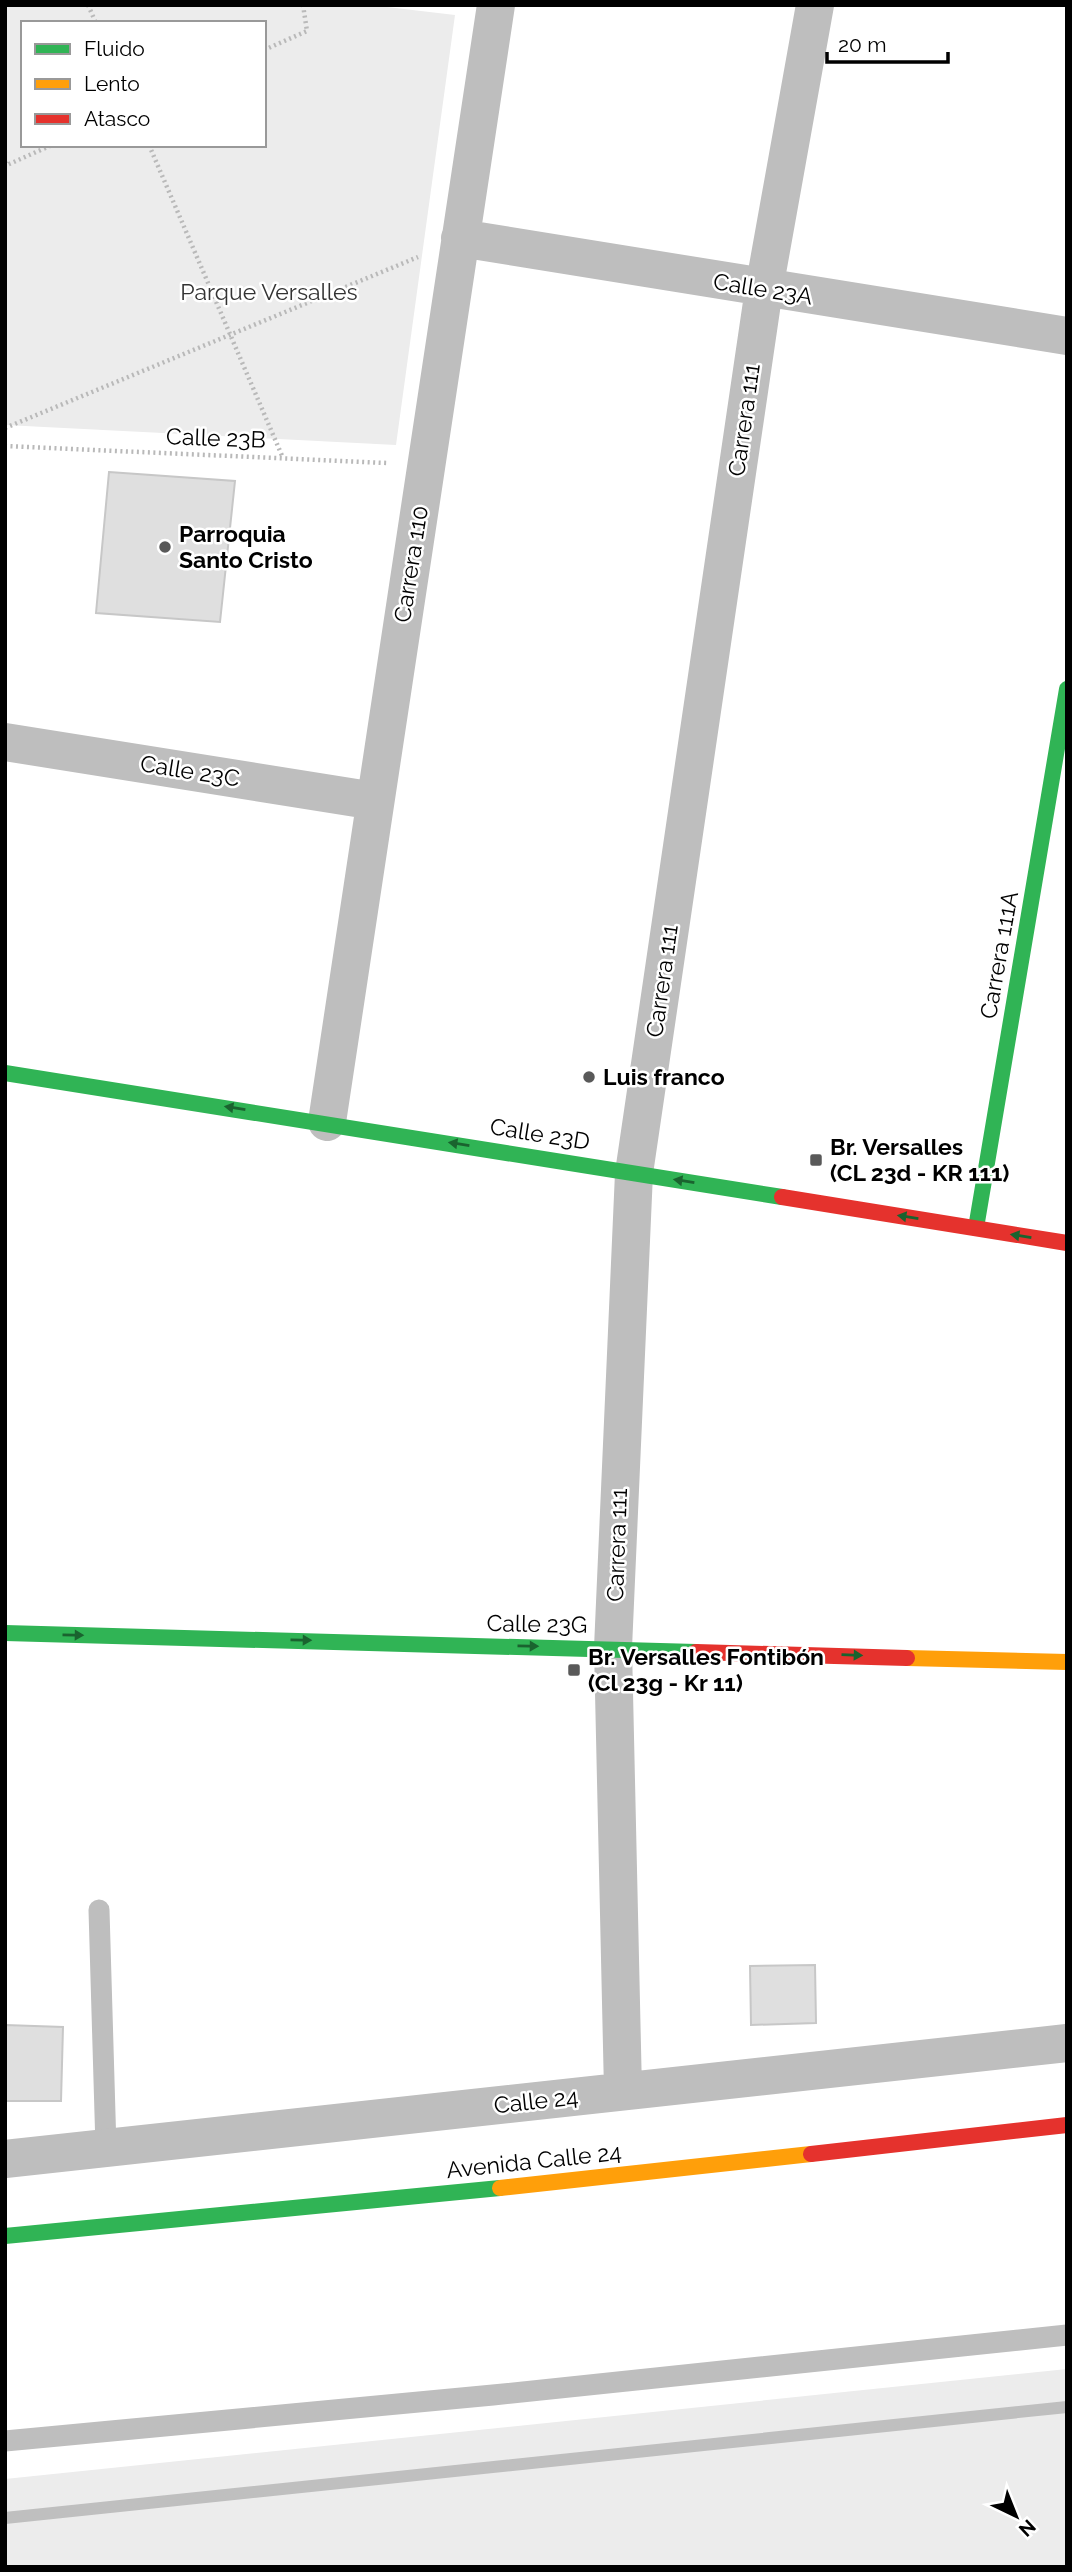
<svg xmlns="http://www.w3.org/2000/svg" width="1072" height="2572" viewBox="0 0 1072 2572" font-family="Raleway,sans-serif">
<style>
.green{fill:#ececec;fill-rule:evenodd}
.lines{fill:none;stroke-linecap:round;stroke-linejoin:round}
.stream{stroke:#bfbfbf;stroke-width:12}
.building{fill:#dfdfdf;stroke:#c7c7c7;stroke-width:2}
.path{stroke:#b9b9b9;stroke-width:4.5;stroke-dasharray:2 3.5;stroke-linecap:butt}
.lane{stroke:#bebebe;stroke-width:21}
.street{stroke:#bebebe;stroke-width:38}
.fast{stroke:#30b455;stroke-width:16}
.slow{stroke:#ff9f0a;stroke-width:16}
.jam{stroke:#e5322d;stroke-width:16}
.oneway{fill:#1a632f}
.poi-dot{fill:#595959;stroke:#fff;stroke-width:2.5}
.labels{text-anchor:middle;stroke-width:5;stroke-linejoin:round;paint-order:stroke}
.street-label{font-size:23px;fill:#000;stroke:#fff}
.park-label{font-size:23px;fill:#333;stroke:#fff}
.poi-label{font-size:23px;font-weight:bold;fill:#000;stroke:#fff;text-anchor:start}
</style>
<rect width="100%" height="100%" fill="#fff"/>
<path class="green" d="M5 5H370L455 15 396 445 5 425ZM23 23H264V145H23Z
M1067 2369V2567H5V2479Z"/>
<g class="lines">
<path class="stream" d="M5 2518 1067 2407"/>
</g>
<path class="building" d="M109 472 235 481 220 622 96 613Z
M815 1965 816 2023 751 2025 750 1966Z
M5 2025 63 2027 61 2101H5Z"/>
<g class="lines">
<path class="path" d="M88 5 96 23
M264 50 307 31 303 5
M149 145 283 458
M5 162 7 165 52 145
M5 428 418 257
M5 446 387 463"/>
<path class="lane" d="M99 1910 106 2148
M5 2441 493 2395 1067 2335"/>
<path class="street" d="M460 238 1067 336
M5 742 375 801
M327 1122 496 5
M623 2091 613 1648 634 1173 764 289 815 5
M5 2159 1067 2043"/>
<path class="fast" d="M5 1073 782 1197
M976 1228 1067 689
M5 1633 696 1652
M5 2236 500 2188"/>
<path class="slow" d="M907 1658 1067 1662
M500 2188 811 2154"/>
<path class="jam" d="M782 1197 1067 1243
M696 1652 907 1658
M811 2154 1067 2125"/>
</g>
<defs><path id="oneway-solid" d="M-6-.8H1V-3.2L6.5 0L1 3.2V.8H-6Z" transform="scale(1.75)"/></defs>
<g class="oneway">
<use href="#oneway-solid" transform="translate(235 1108) rotate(-171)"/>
<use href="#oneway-solid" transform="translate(459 1144) rotate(-171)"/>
<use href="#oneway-solid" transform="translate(684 1181) rotate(-171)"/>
<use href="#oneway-solid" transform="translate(908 1217) rotate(-171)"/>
<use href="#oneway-solid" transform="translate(1021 1236) rotate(-171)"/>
<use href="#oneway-solid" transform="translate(73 1635) rotate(1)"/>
<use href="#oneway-solid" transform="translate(301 1640) rotate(1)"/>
<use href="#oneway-solid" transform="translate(528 1646) rotate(1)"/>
<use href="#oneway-solid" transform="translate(852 1655) rotate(2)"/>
</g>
<g class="poi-dot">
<circle cx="165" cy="547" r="7"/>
<circle cx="589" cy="1077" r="7"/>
<rect x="809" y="1153" width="14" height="14" rx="3.5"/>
<rect x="567" y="1663" width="14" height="14" rx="3.5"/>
</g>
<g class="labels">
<g class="street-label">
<text transform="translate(763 289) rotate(9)" y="8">Calle 23A</text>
<text transform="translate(744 420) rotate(-82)" y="8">Carrera 111</text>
<text transform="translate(216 438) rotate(2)" y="8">Calle 23B</text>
<text transform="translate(411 564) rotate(-81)" y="8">Carrera 110</text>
<text transform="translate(190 771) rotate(9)" y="8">Calle 23C</text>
<text transform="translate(999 955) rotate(-80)" y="8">Carrera 111A</text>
<text transform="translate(662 981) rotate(-82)" y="8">Carrera 111</text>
<text transform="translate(540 1134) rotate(9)" y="8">Calle 23D</text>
<text transform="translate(617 1545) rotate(-88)" y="8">Carrera 111</text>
<text transform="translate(537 1624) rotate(1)" y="8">Calle 23G</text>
<text transform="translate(536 2101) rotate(-6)" y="8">Calle 24</text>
<text transform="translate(534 2161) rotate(-6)" y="8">Avenida Calle 24</text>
</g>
<g class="park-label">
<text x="269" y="300">Parque Versalles</text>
</g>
<g class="poi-label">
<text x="179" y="542">Parroquia<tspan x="179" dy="26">Santo Cristo</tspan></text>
<text x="603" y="1085">Luis franco</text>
<text x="830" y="1155">Br. Versalles<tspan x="830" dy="26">(CL 23d - KR 111)</tspan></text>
<text x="588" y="1665">Br. Versalles Fontibón<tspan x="588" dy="26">(Cl 23g - Kr 11)</tspan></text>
</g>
</g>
<rect width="1072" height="2572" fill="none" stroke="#000000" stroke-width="14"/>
<rect x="21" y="21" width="245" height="126" fill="#ffffff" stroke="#999999" stroke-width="2"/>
<rect x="35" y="44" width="35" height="10" fill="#30b455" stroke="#999999" stroke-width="2"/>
<text x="84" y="56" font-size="21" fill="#000000">Fluido</text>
<rect x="35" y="79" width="35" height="10" fill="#ff9f0a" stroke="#999999" stroke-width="2"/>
<text x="84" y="91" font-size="21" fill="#000000">Lento</text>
<rect x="35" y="114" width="35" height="10" fill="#e5322d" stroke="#999999" stroke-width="2"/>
<text x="84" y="126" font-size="21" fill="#000000">Atasco</text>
<g transform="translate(1016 2516) rotate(137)" stroke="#ffffff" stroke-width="5" paint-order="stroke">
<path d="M0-5L12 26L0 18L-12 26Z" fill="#000000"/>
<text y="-10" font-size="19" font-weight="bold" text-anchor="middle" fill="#000000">N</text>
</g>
<path d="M827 52v10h121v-10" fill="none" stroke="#000000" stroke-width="3.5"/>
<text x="838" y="52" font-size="21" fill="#000000" stroke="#ffffff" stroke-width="5" paint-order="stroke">20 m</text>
</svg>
